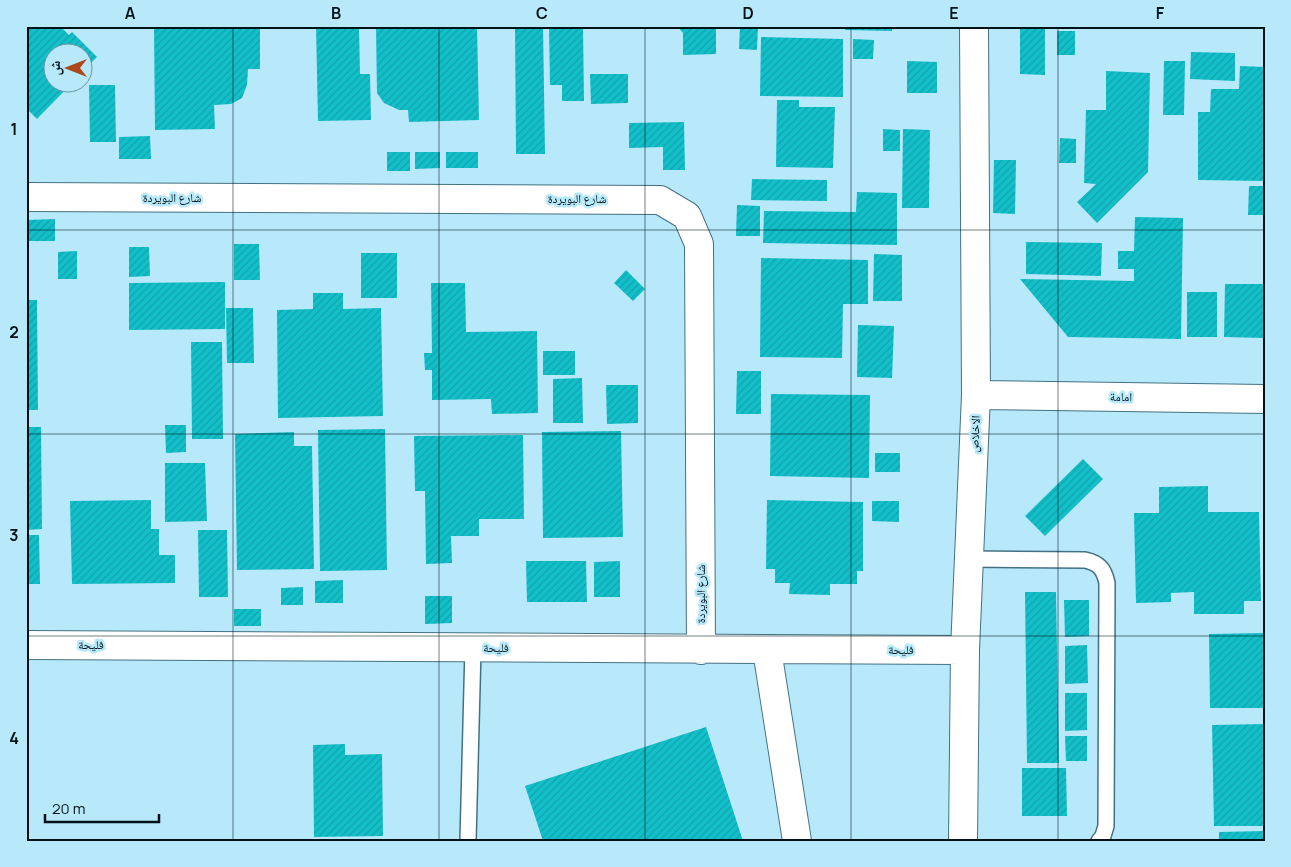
<svg xmlns="http://www.w3.org/2000/svg" width="1291" height="867" viewBox="0 0 1291 867" font-family="Manrope,'Noto Naskh Arabic',sans-serif">
<style>
.building{fill:url(#building-hatch)}
.lines{fill:none;stroke-linecap:round;stroke-linejoin:round}
.service-casing{stroke:#447181;stroke-width:18}
.minor-casing{stroke:#447181;stroke-width:30}
.service{stroke:#fff;stroke-width:15}
.minor{stroke:#fff;stroke-width:28}
.grid{fill:none;stroke:#011218;stroke-width:1;stroke-opacity:0.55}
.labels{text-anchor:middle;stroke-width:5;stroke-linejoin:round;paint-order:stroke}
.street-label{font-size:12px;fill:#011218;stroke:#b8e9fb}
.neatline{fill:none;stroke:#011218;stroke-width:2}
.grid-label{font-size:16px;text-anchor:middle;font-weight:bold;fill:#011218}
</style>
<defs>
<pattern id="building-hatch" width="6" height="6" patternUnits="userSpaceOnUse" patternTransform="scale(1.25)"><rect width="6" height="6" fill="#13bfc9"/><path d="M-1 1l2-2M0 6l6-6M5 7l2-2" fill="none" stroke="#10a3ac"/></pattern>
</defs>
<rect width="100%" height="100%" fill="#b8e9fb"/>
<path class="building" d="M26 26H60L69 35 72 32 97 57 82 72V52H52V82H73L37 119 29 111H26Z
M154 26H260V69H248L247 85 242 98 231 104 214 105 215 129 155 130Z
M316 26H359L360 74H370L371 120 318 121Z
M376 26H477L479 120 409 122 408 110H399L384 103 377 93Z
M515 26H543L545 154H516Z
M549 26H583L584 101H562V85H550Z
M677 26H716V54L683 55V33Z
M740 26H758L757 50 739 49Z
M845 26H892V31L845 30Z
M1223 26H1265V29H1223Z
M1020 29H1045V75L1020 74Z
M1057 31H1075V55H1057Z
M761 37 843 39V97L760 96Z
M853 39 874 40 873 59H853Z
M1191 52 1235 53V81L1190 79Z
M907 61 937 62V93H907Z
M1164 61H1185L1184 115H1163Z
M1240 66 1265 67V181L1198 180V112H1210L1211 89H1239Z
M1106 71 1150 73 1148 172 1097 223 1077 202 1096 184 1084 183 1086 110H1106Z
M590 74H628V103L591 104Z
M89 85H115L116 142H90Z
M777 100H799V107H835L833 168 776 167Z
M684 122 685 170H663V147L629 148V123Z
M883 129 900 130V151H883Z
M903 129 930 130 929 208H902Z
M150 136 151 159H119V137Z
M1060 138 1076 139V163H1059Z
M387 152H410V171H387Z
M415 152H440V168L415 169Z
M446 152H478V168H446Z
M994 160H1016L1015 214 993 213Z
M752 179 827 180V201L751 200Z
M1249 186H1265V215H1248Z
M857 192 897 193V245L763 243 764 211 856 212Z
M737 205 760 206V236H736Z
M1135 217 1183 218 1181 339 1068 337 1020 279 1134 281V269H1118V251H1134Z
M55 219V241H26V220Z
M1026 242 1102 243 1101 276 1026 274Z
M234 244H259L260 280H234Z
M129 247H149L150 276 129 277Z
M77 251V279H58V252Z
M361 253H397V298H361Z
M874 254 902 255V301H873Z
M761 258 868 260V304H843L842 358 760 357Z
M626 270 645 289 633 301 614 283Z
M225 282V329L129 330V283Z
M431 283H465L466 332 537 331 538 413 492 414 491 399 432 400V370H425L424 353H432Z
M1225 284H1264L1263 338 1224 337Z
M1187 292H1217V337H1187Z
M313 293H343V309L381 308 383 416 278 418 277 310 313 309Z
M26 300H37L38 410H26Z
M226 308H253L254 363H227Z
M858 325 894 326 892 378 857 377Z
M191 342H222L223 439H192Z
M543 351H575V375H543Z
M737 371H761V414H736Z
M582 378 583 423H553V379Z
M606 385H638V423L607 424Z
M771 394 870 395 869 478 770 476Z
M165 425H186V452L166 453Z
M26 427H41L42 529 26 530Z
M385 429 387 570 320 571 318 430Z
M621 431 623 537 543 538 542 432Z
M294 432V446H312L314 569 237 570 235 434Z
M523 435 524 519H479V536H451L452 563 426 564 425 491H415L414 436Z
M875 453H900V472H875Z
M1083 459 1103 479 1045 536 1025 516Z
M165 463H205L207 521 165 522Z
M1208 486V512H1259L1261 601H1244V614H1194V592L1171 593V602L1136 603 1134 513H1159V487Z
M151 500V529H159V555H175V583L72 584 70 501Z
M767 500 863 502V571H857V584H830V595L789 594 790 583H775V569H766Z
M872 501H899V522L872 521Z
M198 530H227L228 597H199Z
M26 535H39L40 584H26Z
M526 561H586L587 602H527Z
M620 561V597H594V562Z
M343 580V603H315V581Z
M303 587V605H281V588Z
M1025 592H1056L1059 763H1027Z
M425 596H452V623L425 624Z
M1064 600H1089V636L1065 637Z
M234 609H261V626H234Z
M1265 633V708H1210L1209 634Z
M1087 645 1088 683 1065 684V646Z
M1065 693H1087V730L1065 731Z
M1265 724V826H1214L1212 725Z
M706 727 743 841H543L525 786Z
M1065 736H1087V761H1066Z
M345 744V755L382 754 383 836 314 837 313 745Z
M1022 768H1066L1067 816H1022Z
M1265 831V841H1219V832Z"/>
<g class="lines">
<defs>
<path id="service" d="M969 559 1085 560C1099 563 1104 569 1107 583L1106 826 1103 836 1099 841
M468 841 473 648"/>
<path id="minor" d="M26 197 660 200 687 216 699 244 701 650
M976 395 1265 399
M26 645 965 650
M767 650 797 841
M963 841 965 650 976 395 974 26"/>
</defs>
<use href="#service" class="service-casing"/>
<use href="#minor" class="minor-casing"/>
<use href="#service" class="service"/>
<use href="#minor" class="minor"/>
</g>
<path class="grid" d="M233 26V841M439 26V841M645 26V841M851 26V841M1058 26V841M26 230H1265M26 434H1265M26 636H1265"/>
<g class="labels">
<g class="street-label">
<text x="172" y="202">شارع البويردة</text>
<text x="577" y="203">شارع البويردة</text>
<text transform="translate(1121 397) rotate(1)" y="4">امامة</text>
<text transform="translate(975 434) rotate(-87)" y="4">الاخلاص</text>
<text transform="translate(701 594) rotate(-90)" y="4">شارع البويردة</text>
<text x="91" y="649">فليحة</text>
<text x="496" y="652">فليحة</text>
<text x="901" y="654">فليحة</text>
</g>
</g>
<rect width="1291" height="867" fill="none" stroke="#b8e9fb" stroke-width="55"/>
<g transform="translate(68 68) rotate(270)"><circle r="24" fill="#b8e9fb" stroke="#6f93a0"/>
<path d="M0-4L9 19L0 12L-9 19Z" fill="#ad481a"/>
<text y="-8" font-size="14" font-weight="bold" text-anchor="middle" fill="#011218">ش</text>
</g>
<path d="M45 814v8h114v-8" fill="none" stroke="#011218" stroke-width="2.5"/>
<text x="52" y="814" font-size="15" fill="#011218" stroke="#b8e9fb" stroke-width="4" paint-order="stroke">20 m</text>
<rect x="28" y="28" width="1236" height="812" class="neatline"/>
<g class="grid-label">
<text x="130" y="19">A</text>
<text x="336" y="19">B</text>
<text x="542" y="19">C</text>
<text x="748" y="19">D</text>
<text x="954" y="19">E</text>
<text x="1160" y="19">F</text>
<text x="14" y="135">1</text>
<text x="14" y="338">2</text>
<text x="14" y="541">3</text>
<text x="14" y="744">4</text>
</g>
</svg>
